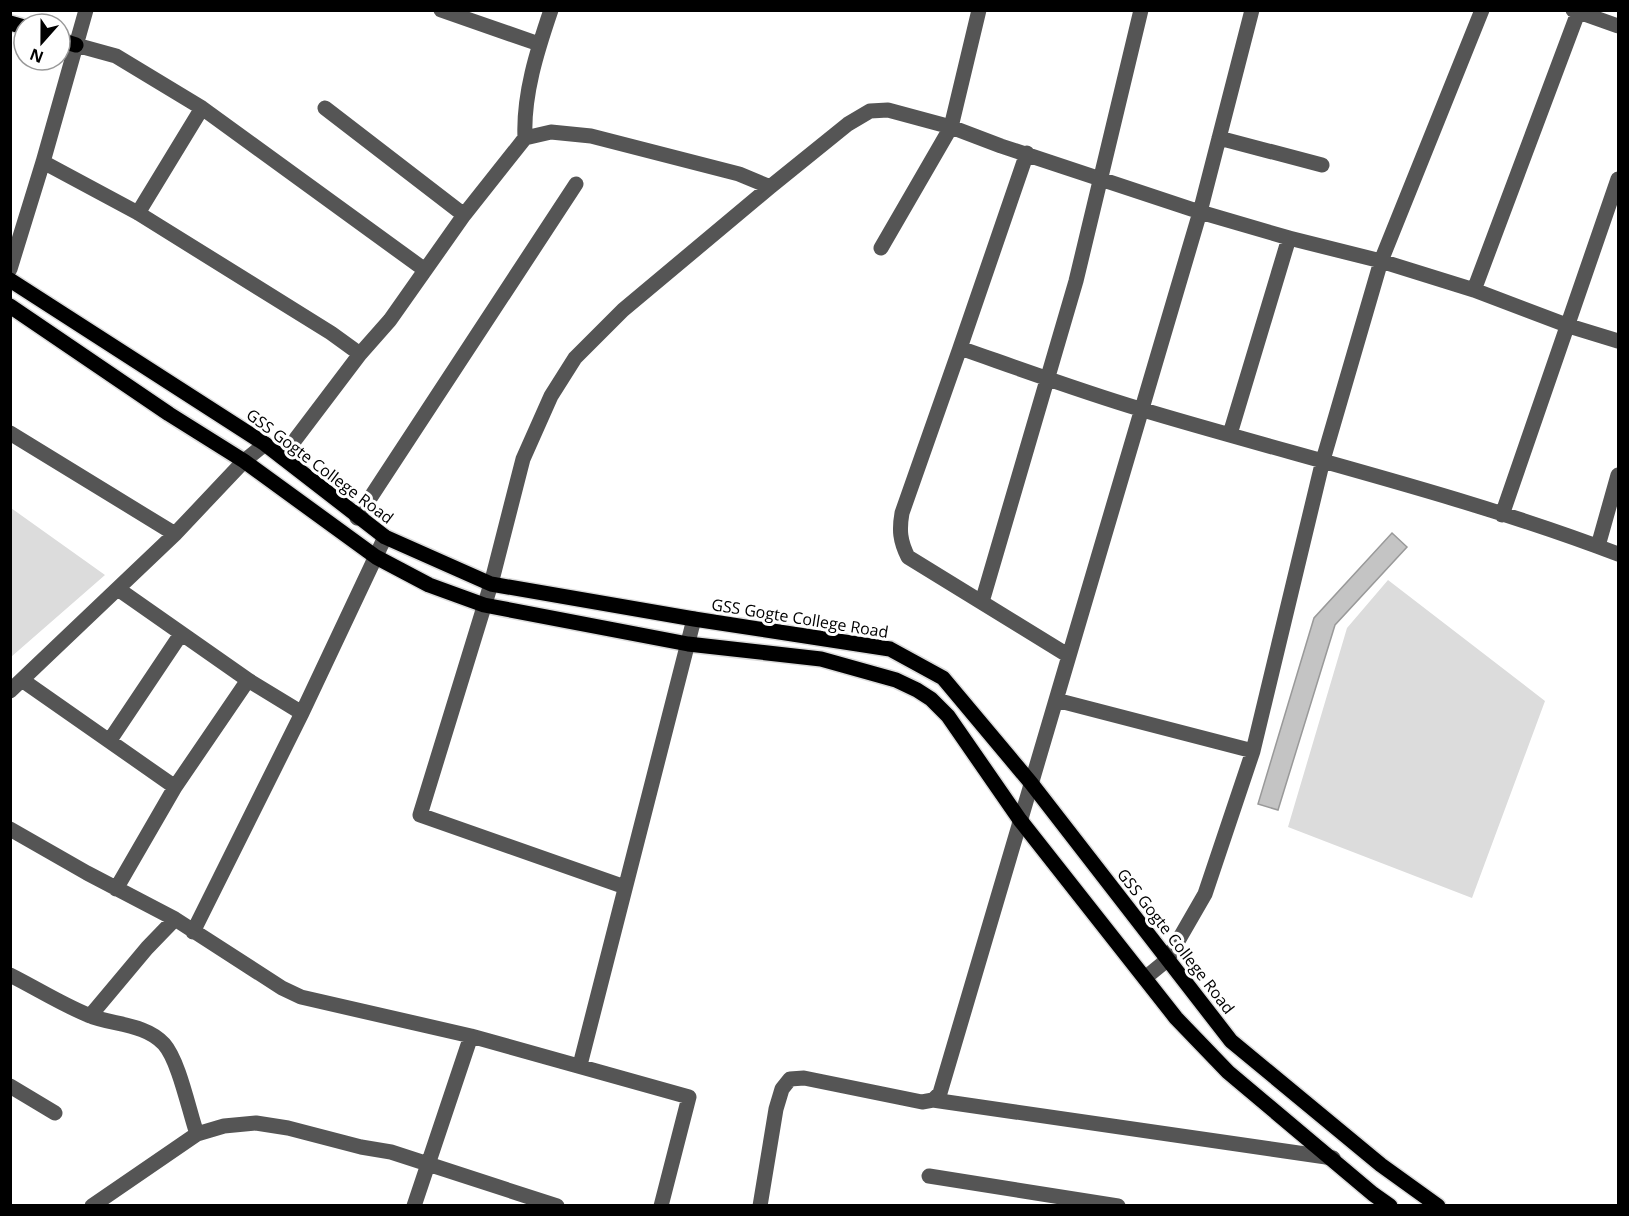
<svg xmlns="http://www.w3.org/2000/svg" width="1629" height="1216" viewBox="0 0 1629 1216" font-family="'Open Sans',sans-serif">
<style>
.green{fill:#dcdcdc}
.building{fill:#c4c4c4;stroke:#999;stroke-width:1.5}
.lines{fill:none;stroke-linecap:round;stroke-linejoin:round}
.major-casing{stroke:#dbdbdb;stroke-width:18}
.minor{stroke:#555;stroke-width:15}
.major{stroke:#000;stroke-width:15}
.labels{text-anchor:middle;stroke-width:6;stroke-linejoin:round;paint-order:stroke}
.street-label{font-size:16px;fill:#000;stroke:#fff}
</style>
<rect width="100%" height="100%" fill="#fff"/>
<path class="green" d="M11 508 105 575 11 657Z
M1388 580 1545 701 1472 898 1288 827 1347 628Z"/>
<path class="building" d="M1392 533 1407 547 1335 625 1278 810 1258 804 1314 618Z"/>
<g class="lines">
<defs>
<path id="major" d="M10 23 24 27
M60 40 76 45
M10 280 265 444 385 537 491 584 694 619 890 649 943 678 1031 783 1231 1041 1381 1165 1438 1206
M10 306 169 414 244 461 376 557 429 585 484 605 688 644 821 659 896 680 917 690 931 699 948 716 1020 820 1176 1018 1228 1072 1373 1194 1390 1206"/>
</defs>
<use href="#major" class="major-casing"/>
<path class="minor" d="M441 10 539 44
M1573 10 1618 26
M76 45 116 56 202 108 425 270
M325 108 464 215
M525 138C523 95 537 51 551 10
M1219 138 1322 165
M1027 153 960 348C1020 369 1080 391 1140 409 1300 457 1463 495 1618 554
M43 162 138 213 331 333 360 354
M138 213 202 108
M881 248 951 127 979 10
M10 269 43 162 86 10
M1474 290 1579 10
M960 348 902 513C899 530 900 541 908 557L1069 656
M10 433 175 534
M1230 434 1289 238
M282 457 360 354 390 320 464 215 525 138 551 132 591 136 739 174 770 187
M1502 515 1618 179
M357 518 576 184
M1598 546 1618 475
M118 589 248 680 302 713
M982 602 1076 281 1141 10
M22 680 175 787
M10 691 175 534 244 461 265 444
M1056 700 1253 751
M110 740 181 634
M10 829 87 873 175 919 282 988 301 997 471 1036 689 1097 661 1206
M625 887 420 815 491 584 523 459 551 396 575 358 623 310 770 187 848 124 870 111 888 110 951 127 1001 146 1200 212 1289 238 1381 261 1474 290 1569 326 1618 341
M116 889 175 787 248 680
M193 932 302 713 385 537
M10 975C36 988 61 1004 88 1015 111 1025 145 1023 164 1044 179 1061 189 1111 197 1134
M1145 978 1167 960 1205 894 1253 751 1323 460 1381 261 1482 10
M90 1016 147 948 175 919
M580 1065 694 619
M10 1086 55 1113
M933 1100 1333 1158
M929 1176 1118 1206
M92 1206 197 1134 224 1126 256 1123 288 1128 361 1147 391 1152 557 1206
M414 1206 471 1036
M760 1206 776 1109 782 1089 790 1079 804 1078 922 1102 933 1100 940 1093 1200 212 1252 10"/>
<use href="#major" class="major"/>
</g>
<g class="labels">
<g class="street-label">
<text transform="translate(320 466) rotate(37)" y="6">GSS Gogte College Road</text>
<text transform="translate(800 618) rotate(9)" y="6">GSS Gogte College Road</text>
<text transform="translate(1176 941) rotate(52)" y="6">GSS Gogte College Road</text>
</g>
</g>
<rect width="1629" height="1216" fill="none" stroke="#000000" stroke-width="24"/>
<g transform="translate(42 42) rotate(201)"><circle r="28" fill="#ffffff" stroke="#999999" stroke-width="1.5"/>
<path d="M0-4.5L10 22L0 15L-10 22Z" fill="#000000"/>
<text y="-9" font-size="16" font-weight="bold" text-anchor="middle" fill="#000000">N</text>
</g>
</svg>
